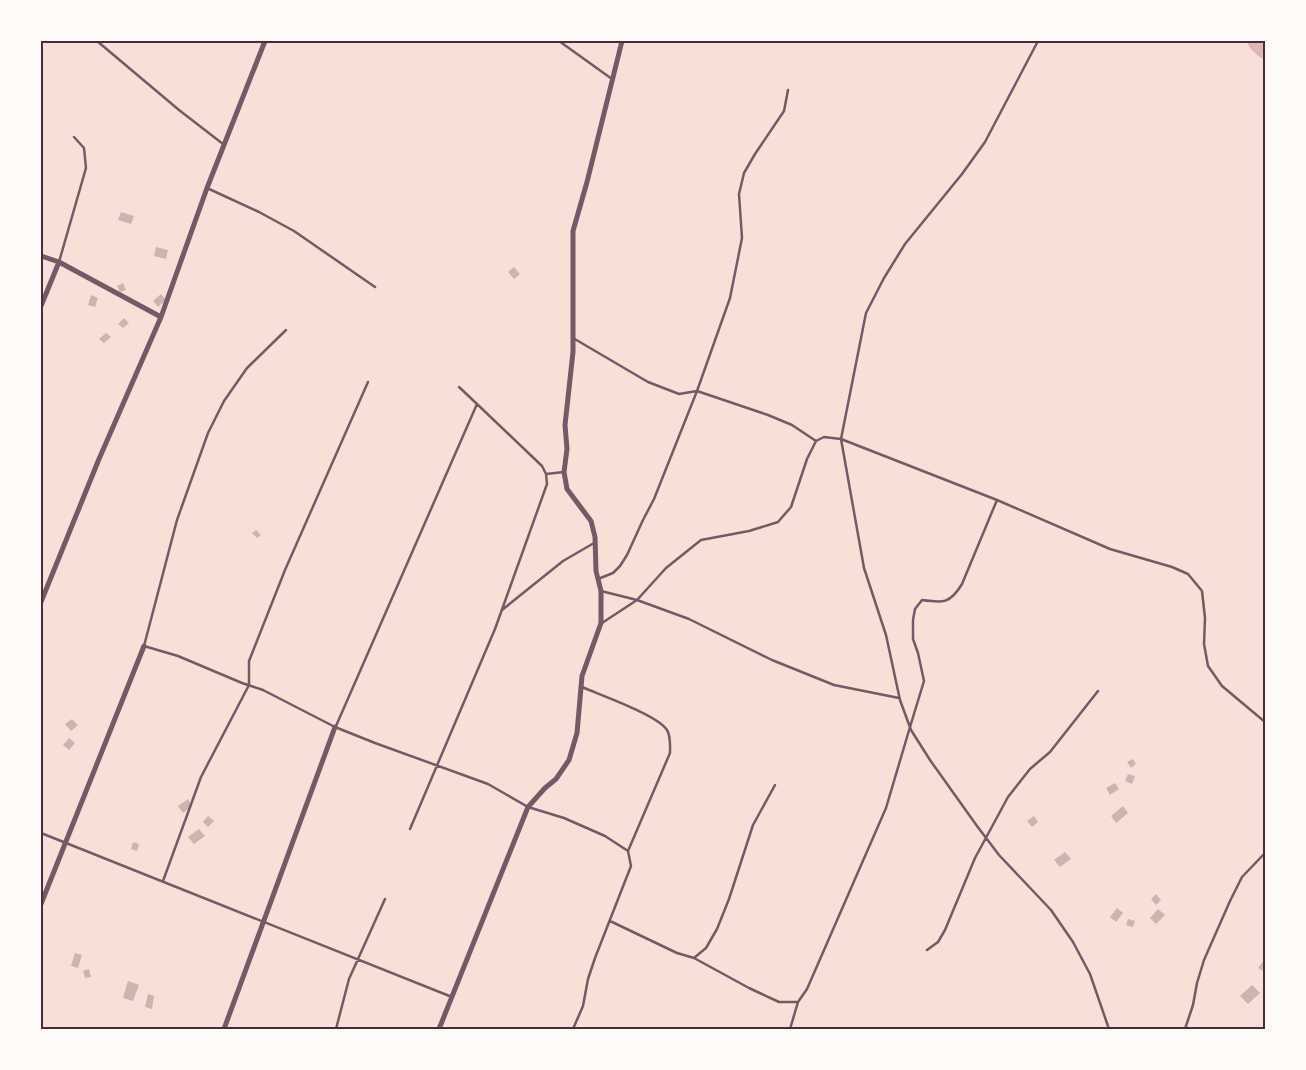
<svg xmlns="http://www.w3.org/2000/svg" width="1306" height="1070" viewBox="0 0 1306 1070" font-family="'Golos Text',sans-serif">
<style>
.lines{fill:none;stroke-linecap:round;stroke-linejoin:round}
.river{stroke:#dcb8b0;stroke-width:21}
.building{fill:#ccb4b1}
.service{stroke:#755966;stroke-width:2.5}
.minor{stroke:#755966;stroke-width:5}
.neatline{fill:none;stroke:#4a2c40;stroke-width:2}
</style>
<rect width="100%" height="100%" fill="#f7e1d7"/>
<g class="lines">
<path class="river" d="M1258 41 1265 48"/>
</g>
<path class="building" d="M121 212 134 216 131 224 118 220Z
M156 247 168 250 166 259 154 256Z
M514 267 520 274 514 279 508 272Z
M123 283 126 290 120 292 117 286Z
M161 294 166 300 158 307 153 301Z
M91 295 98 298 95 307 88 305Z
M124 318 129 323 123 328 118 324Z
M106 333 111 337 104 343 99 339Z
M256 530 261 535 257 538 252 533Z
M72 719 78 725 71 731 65 724Z
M69 738 75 743 69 750 63 745Z
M1133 759 1136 764 1131 768 1127 762Z
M1128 774 1135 776 1132 784 1125 781Z
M1115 783 1119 789 1110 795 1106 788Z
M188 799 192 806 183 813 178 806Z
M1123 806 1128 813 1116 823 1111 816Z
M208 816 214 821 208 827 203 822Z
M1034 816 1038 822 1032 827 1027 821Z
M199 829 205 836 194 844 188 837Z
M133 842 139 844 137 851 131 849Z
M1065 852 1071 859 1060 867 1054 860Z
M1156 894 1161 900 1156 905 1151 899Z
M1117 908 1123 913 1116 922 1110 917Z
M1158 909 1165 915 1156 924 1150 918Z
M1128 919 1135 921 1133 927 1126 925Z
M75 953 82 955 78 968 71 966Z
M1265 959V972L1258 968Z
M89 969 91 977 85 978 83 971Z
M128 981 139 985 133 1001 123 998Z
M1252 985 1260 993 1248 1004 1240 996Z
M148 994 154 996 152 1009 145 1007Z"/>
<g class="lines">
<path class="service" d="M97 41 179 110 223 144
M559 41 612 79
M1038 41 985 142 962 174 905 244 884 278 866 313 841 439 864 568 886 635 900 700 911 730 930 760 977 826 999 855 1051 910 1073 942 1090 974 1109 1029
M207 188 259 212 294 231 375 287
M59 262 86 168 84 148 74 137
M286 330 247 368 224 401 208 433 177 520 144 646 178 656 242 683 263 690 335 727 375 743 488 784 528 807 564 818 605 836 628 851 631 866 595 958 588 979 583 1006 573 1029
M573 338 648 382 679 394 697 391 768 415 792 425 816 441
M459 387 477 404
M546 474 564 472
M598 579 613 573 620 566 627 555 643 520 654 499 697 391 730 298 742 238 739 194 744 173 755 154 784 111 788 90
M601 591 637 600 689 619 772 660 834 685 899 698
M502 610 563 561 594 543
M602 623 637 600 666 568 701 540 749 531 778 522 791 507 807 459 816 441 824 437 841 439 997 500
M582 687C600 695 658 715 667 730 671 737 670 746 670 753L628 851
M336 726 477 404 542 466 546 474 547 484 495 629 410 829
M41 833 452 997
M163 881 201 777 249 685V661L285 570 368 382
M610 921 677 953 694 958 706 948 717 929 729 899 753 825 775 785
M927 950 938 942 945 930 975 858 1008 797 1030 769 1050 752 1098 691
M694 958 749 988 779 1002H798L807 989 886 808 910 727 924 681 918 653 913 639V620L915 609 922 600C943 603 950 604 962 584L997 500 1110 549 1172 567 1188 574 1202 591 1205 618 1204 644 1208 666 1222 686 1265 722
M336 1029 349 979 385 899
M790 1029 798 1002
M1185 1029 1193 1005 1197 983 1204 960 1230 901 1242 877 1265 853"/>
<path class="minor" d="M41 256 59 262 161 317
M41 306 59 262
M41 602 99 459 161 317 207 188 265 41
M41 904 144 646
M224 1029 335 727
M439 1029 528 807 545 788 556 779 569 760 577 733 582 676 601 623V591L596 571 595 537 591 521 567 489 564 472 567 449 565 425 573 352V231L587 182 622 41"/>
</g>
<rect width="1306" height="1070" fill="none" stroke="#fffaf5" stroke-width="85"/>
<rect x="42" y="42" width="1222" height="986" class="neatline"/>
</svg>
